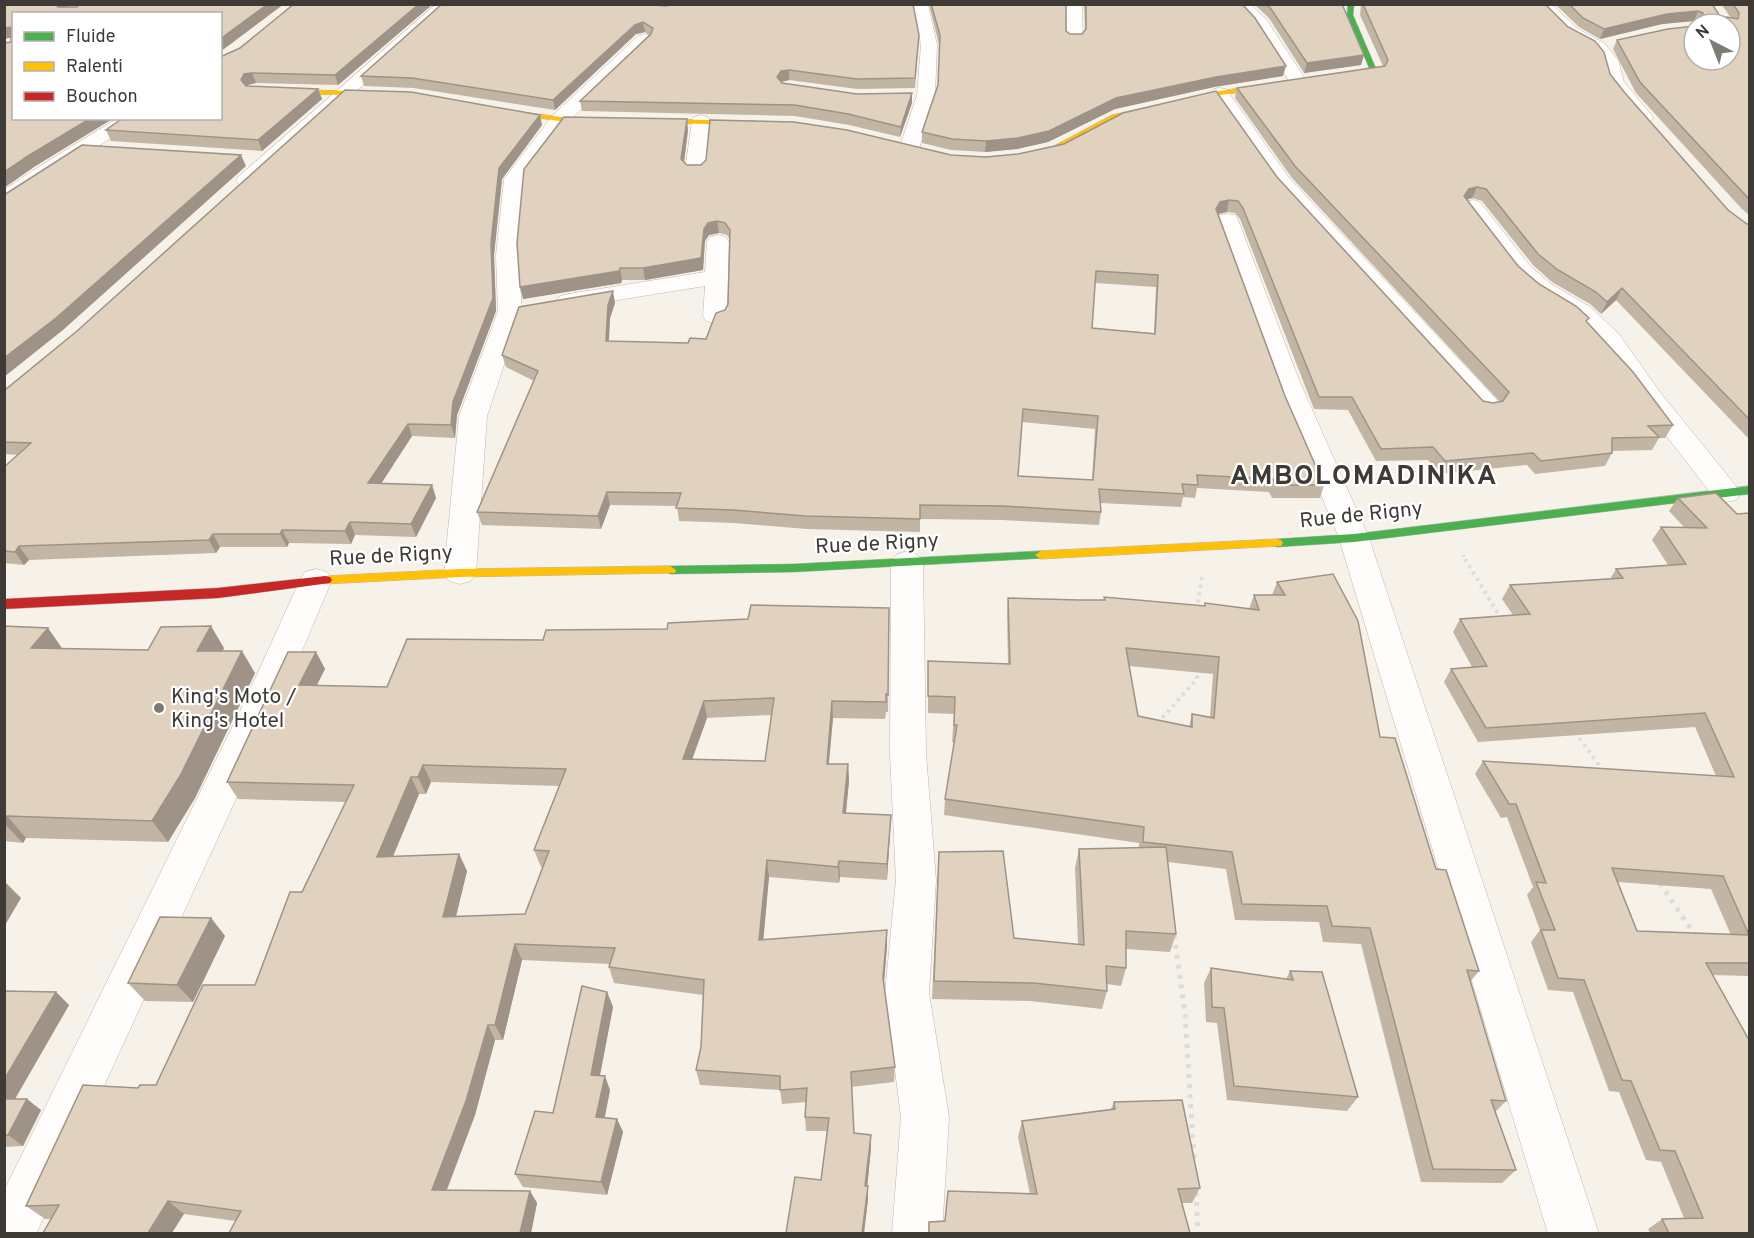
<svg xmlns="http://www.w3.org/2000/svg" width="1754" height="1238" viewBox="0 0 1754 1238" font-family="Overpass,sans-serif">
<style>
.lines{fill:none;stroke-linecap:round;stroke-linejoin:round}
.street-casing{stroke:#bbb8b1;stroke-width:1}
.fast-casing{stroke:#bbb8b1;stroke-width:1}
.slow-casing{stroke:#bbb8b1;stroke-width:1}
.jam-casing{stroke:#bbb8b1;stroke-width:1}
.path-far2{stroke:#dddcd9;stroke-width:3;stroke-dasharray:2 4;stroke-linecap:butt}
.path-far1{stroke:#dddcd9;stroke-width:4;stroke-dasharray:3 4.5;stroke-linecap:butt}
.path{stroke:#dddcd9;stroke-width:5;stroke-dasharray:4 6;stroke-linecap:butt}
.street{fill:#fefdfc;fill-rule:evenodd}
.fast{fill:#4caf50;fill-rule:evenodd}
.slow{fill:#ffc107;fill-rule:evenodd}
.jam{fill:#c62828;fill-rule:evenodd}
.wall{fill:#c2b5a4;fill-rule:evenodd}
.shaded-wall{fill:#9e9386}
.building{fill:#e1d2bf;stroke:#9e9386;stroke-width:1.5;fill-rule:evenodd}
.poi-dot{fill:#7e7a74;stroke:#fff;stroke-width:2}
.labels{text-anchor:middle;stroke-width:4.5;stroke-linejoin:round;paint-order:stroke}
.street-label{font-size:21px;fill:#3e3a35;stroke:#fff}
.poi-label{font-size:21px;fill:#3e3a35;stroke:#fff;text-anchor:start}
.district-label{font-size:27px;font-weight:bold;letter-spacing:1.5px;fill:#3e3a35;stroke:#fff}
</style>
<rect width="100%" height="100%" fill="#f6f2e9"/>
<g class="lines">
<defs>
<path id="street" d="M436 4H453L253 184H239L236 180 239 176Z
M913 4H928L937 45 935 95 919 149 916 153H902L899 149 917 95 921 45Z
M1066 4H1082L1083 39 1081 42H1069L1067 39Z
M1233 4H1250L1267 20 1307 82 1304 86H1292L1255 26Z
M1535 4H1551L1578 29 1604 43 1618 60 1624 82 1653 117 1651 121H1637L1607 83 1602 61 1592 49 1566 35Z
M644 34 650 36 652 39 650 42 567 123 524 179 518 255 522 311 487 416 476 573 471 581 460 584 449 581 444 573 459 416 498 311 496 255 504 179 553 115 638 36Z
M1220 88 1226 89 1290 179 1497 400 1501 406 1497 412 1488 414 1479 412 1276 187 1211 93 1214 89Z
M701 115 708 117 710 121 705 170 702 174H688L685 170 692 121 694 117Z
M118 118H141L11 204 4 206V190L35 169Z
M1473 200 1480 202 1531 267 1551 284 1589 306 1619 334 1659 391 1736 486 1741 493 1736 500 1726 502 1716 500 1641 403 1601 344 1571 316 1535 294 1515 277 1462 206 1466 202Z
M1227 214 1235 215 1238 220 1299 380 1369 538 1599 1234H1548L1339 538 1273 380 1216 220 1219 215Z
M718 235 726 237 729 242 727 316 724 321 715 323 706 321 703 316 705 286 568 308 560 306 556 301 560 296 568 294 705 272 707 242 710 237Z
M907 551 918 555 923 562 926 754 936 880 929 993 949 1117 942 1234H892L901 1117 885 993 896 880 890 754 891 562 896 555Z
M316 569 327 572 332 580 279 705 36 1234H4V1191L243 705 300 580 305 572Z"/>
<path id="fast" d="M1348 4H1354L1353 15 1377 71 1334 80 1330 78 1331 76 1370 70 1347 15Z
M1750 486V494L1354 542 1277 547 1271 543 1277 539 1354 534Z
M1041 551 1047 555 1046 558 794 572 670 574 664 570 670 566 794 564Z"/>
<path id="slow" d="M1282 82 1286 84 1285 86 1220 95 1118 119 1058 151 1034 156 1030 154 1052 147 1112 115 1220 91Z
M275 89 386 92 390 94 386 96 272 93 271 91Z
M493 108 560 117 756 121 760 123 756 125 560 121 496 112H493Z
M1277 539 1281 540 1283 543 1281 546 1041 559 1035 555 1041 551Z
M670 566 676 570 675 573 460 577 325 584 318 580 325 576 460 569Z"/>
<path id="jam" d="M325 576 330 577 332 580 330 583 218 598 4 609V599L218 588Z"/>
</defs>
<use href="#street" class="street-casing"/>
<use href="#fast" class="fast-casing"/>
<use href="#slow" class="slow-casing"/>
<use href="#jam" class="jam-casing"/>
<path class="path-far2" d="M1463 555 1466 560"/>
<path class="path-far1" d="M1465 559 1502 620
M1197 610 1202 576
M1162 725V718L1197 679V668
M1575 732 1604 772"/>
<path class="path" d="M1660 883 1696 937
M1174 935 1185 1014 1194 1158
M1196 1192 1198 1234"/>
<use href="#street" class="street"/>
<use href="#fast" class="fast"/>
<use href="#slow" class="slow"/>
<use href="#jam" class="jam"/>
</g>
<path class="wall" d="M294 4H433L338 85 256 83 248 85 247 86 318 89 322 99 262 151 111 141 106 130 240 48Z
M442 4 919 35 915 88 857 89 789 80 781 82 782 83 912 103 900 137 849 125 795 116 582 111 580 101 649 35 645 32 636 34 555 110 414 88 364 86 361 76Z
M929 4H1066V31L1070 34H1082L1085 31 1084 4H1242L1283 76 1214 87 1115 109 1048 142 1017 149 985 152 951 150 922 143V132L938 85 939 45Z
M1254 4H1342L1364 55 1361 65 1304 73 1269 18Z
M1361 4H1545L1610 74 1625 93 1728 210 1747 224H1749V437H1747L1616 300 1601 314 1590 304 1552 282 1533 265 1482 201 1472 198 1467 200 1518 266 1587 322 1673 425 1665 438H1659L1652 450 1612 451V453L1605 466 1535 474 1527 465 1439 474 1428 460 1376 461 1348 410 1314 409 1240 219 1235 213 1227 212 1218 214 1285 396 1324 485 1320 498H1272L1269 492 1197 488 1195 498 1183 497 1181 507 1100 503 1101 512 1099 525 1002 520 920 519V532L807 529 734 523 679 521 677 506 610 505 601 529 482 525 477 512 534 381 506 367 502 355 615 303 610 318 609 341 688 343 706 339 728 304 730 240 727 235 719 233 709 235 705 241 703 270 645 280H622L621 283 523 299 688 130 684 162 687 165 951 155 1277 177 1483 401 1493 403 1500 402 1292 178 1235 98 1237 88 1383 66 1360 15ZM1095 283 1156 287 1154 333 1092 328ZM1022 422 1095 429 1092 480 1018 476Z
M1555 4H1712L1720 16 1731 18 1721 4H1749V215L1741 208 1636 93 1613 49 1617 40 1730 24H1698L1699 23 1694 21 1662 24 1600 39 1579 27Z
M542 125 502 179 494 255 496 311 457 415 455 438 412 436 381 484 432 485 436 498 416 537 355 535 351 544 289 543 287 547H220L216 553 29 560 24 565 4 563V467L19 455 4 454V390Z
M1678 498 1737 514 1749 513V976L1713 975 1749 1233H1650L1648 1229 1662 1219 1684 1218 1661 1162 1646 1160 1619 1092 1609 1091 1573 992 1548 990 1531 942 1540 930 1527 895 1533 887 1507 817 1501 818 1475 774 1483 761 1716 776 1695 727 1478 742 1444 682 1451 669 1472 667 1453 632 1460 619 1513 615 1502 599 1510 585 1610 579 1616 569 1668 565 1652 540 1661 527H1684L1669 511ZM1618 882 1711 889 1731 935 1637 931Z
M1277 582 1380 737 1479 971 1470 982 1506 1101 1495 1112 1516 1170 1502 1183 1421 1182 1361 944 1323 942 1319 922 1235 920 1226 869 1168 862 1176 934 1170 952 1126 949V968L1121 986 1107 984V991L1102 1009 1030 1001 932 999 939 852 1014 938 1078 944 1075 868 1079 849 1139 848V843L944 815 945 799 954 742H952L954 714 928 713V661L1008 664 1007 615 1008 598 1079 600H1104V597L1204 606 1205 603 1249 609 1254 595H1272ZM1129 666 1213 674 1210 717 1192 714 1189 727 1138 716Z
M889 608 888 712H886L885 719 833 718 829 764H848L849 781 846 813 891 815 887 880 840 877 839 883 769 877 763 939 887 946 884 984 895 1067 894 1082 851 1087 854 1133 871 1148 867 1186 868 1199 864 1233H786L821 1180 827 1131H806L805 1117 806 1102 782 1104 780 1090 700 1085 696 1070 701 1047 703 995 614 983 609 967 610 964 522 960 503 1040H495L475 1115 447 1190 530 1191 537 1203 531 1233H229L236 1221 184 1214 45 1219 26 1206 138 1088 156 1085 255 985 346 802 238 799 227 782 316 652 325 669 317 685 387 687 543 640 667 629 748 619ZM772 715 765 761 692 760 707 718ZM431 782 560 786 534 850 541 867H543L525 914 456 916 467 871 459 854 393 856 419 794H426Z
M4 626 63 649 148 650 224 648 223 651 255 673 195 798 168 842 26 838 23 843 4 841Z
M211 918 225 936 193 1002 145 1001 128 983Z
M1211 968 1286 979 1290 971 1358 1097 1347 1111 1227 1100 1217 1023 1206 1022 1204 983Z
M4 991 56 992 69 1005 15 1099 41 1110 23 1146 4 1147Z
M607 992 613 1007 600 1076 610 1090 605 1117 617 1119 623 1132 607 1195 523 1187 515 1174 553 1113Z
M1114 1102 1200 1188 1192 1203H1182L1190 1233H928L929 1222 945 1221 948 1191 1030 1194 1018 1137 1022 1121 1111 1109Z"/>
<path class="shaded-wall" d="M55 4H71L60 14Z
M268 4H284L220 52V39Z
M419 4H433L338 85 335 75Z
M1698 11 1694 21 1662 24 1600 39 1604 29 1667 14Z
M643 22 645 32 636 34 555 110 553 100 635 25Z
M11 27 14 37 4 39V28Z
M1364 55 1361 65 1304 73 1307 63Z
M1286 66 1283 76 1214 87 1115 109 1048 142 1017 149 985 152 986 141 1116 98 1216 77Z
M789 70V80L781 82 777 77 781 71Z
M252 73 256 83 248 85 245 90 241 80 244 74Z
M318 89 322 99 262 151 258 140Z
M912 93V103L900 137 901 127Z
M540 115 542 125 502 179 494 255 496 311 457 415 455 438 451 425 453 402 491 243 499 168Z
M91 118H114L34 167 4 188V172L28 156Z
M687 119 688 130 683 170 681 159Z
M241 155 246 166 63 330 4 377V358Z
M1477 187 1472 198 1464 200V196L1469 189Z
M1229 200 1227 212 1217 214 1216 209 1220 202Z
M717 221 719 233 709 235 705 241 703 270 645 280 643 268 708 223Z
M620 268 622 280 621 283 523 299 520 287Z
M1622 288 1616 300 1601 314 1607 302Z
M613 291 615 303 610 318 608 353 606 341 608 305Z
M408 424 412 436 373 496 368 483Z
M432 485 436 498 416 537 411 524Z
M607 492 610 505 601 529 598 516Z
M350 522 355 535 351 544 345 531Z
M282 530 289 543 287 547 280 534Z
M213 534 220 547 216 553 209 540Z
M19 546 29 560 24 565 15 552Z
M211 626 224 648 211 673 197 651Z
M48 628 64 651 31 648Z
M242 651 255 673 195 798 168 842 152 821Z
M316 652 325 669 308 702 299 685Z
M704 701 707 718 686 776 683 759Z
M832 701 833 718 827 780V764Z
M848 764 849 781 844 830 843 813Z
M423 765 431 782 426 794 418 777Z
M411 777 419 794 386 873 377 857Z
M891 815 890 832 887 880V864Z
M7 816 26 838 23 843 4 823V819Z
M459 854 467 871 452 933 443 917Z
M767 860 769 877 762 955 759 940Z
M839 861 840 877 839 883 838 867Z
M4 881 21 898 4 927Z
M211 918 225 936 193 1002 177 985Z
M887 930V946L883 993V978Z
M515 944 522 960 503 1040 495 1025Z
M56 992 69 1005 8 1111 4 1108V1080Z
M607 992 613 1007 597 1090 591 1075Z
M488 1025 495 1040 475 1115 442 1202 432 1190Z
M605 1076 610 1090 602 1130 596 1117Z
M27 1099 41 1110 23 1146 8 1135Z
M617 1119 623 1132 607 1195 601 1182Z
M871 1135V1148L866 1199 865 1186Z
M868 1186V1199L864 1233H862Z
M530 1191 537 1203 531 1233H520Z
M168 1201 184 1214 172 1233H148Z"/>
<path class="building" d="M4 4H55L58 7H77L80 4H268L220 39V14H14V118H91L28 156 4 172V43L11 42V27L4 28Z
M294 4H419L335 75 252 73 244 74 241 80 246 86 318 89 258 140 106 130 123 118H220V57L240 48Z
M442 4H644L666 6 671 4H913L919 35 915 78 857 79 789 70 781 71 777 77 782 83 857 94 912 93 901 127 848 114 795 105 580 101 651 34 653 28 643 22 635 25 553 100 412 78 361 76Z
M931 4H1066V31L1070 34H1082L1086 29V4H1242L1255 18 1286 66 1216 77 1116 98 1049 131 1018 138 986 141 952 139 922 132 938 85 940 35Z
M1266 4H1342L1364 55 1307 63 1271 9Z
M1363 4H1545L1568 27 1595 41 1604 52 1610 74 1625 93 1728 210 1747 224H1749V419L1622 288 1607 302 1596 292 1558 270 1538 254 1486 189 1477 187 1469 189 1464 196 1518 266 1539 284 1576 306 1589 318 1586 321 1633 372 1673 425 1648 426 1659 437 1612 438V453L1541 461 1533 453 1445 461 1433 447 1381 449 1352 397H1319L1243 208 1238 201 1229 200 1220 202 1216 209 1285 396 1324 485H1276L1273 479 1197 475 1198 485 1182 484 1184 494 1099 489 1101 512 1003 506 920 505V519L806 516 733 510 676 508 681 493 607 492 598 516 477 512 538 371 502 355 519 307 613 291 608 305 606 341 688 343 690 338 706 339 716 313 725 310 728 304 730 230 725 223 717 221 708 223 704 229 701 258 643 268H620L619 271 520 287 517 243 524 169 564 117 687 119 681 159 687 165H701L706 160 710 120 794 122 847 130 951 155 986 157 1018 154 1064 144 1123 113 1216 91 1277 177 1483 401 1493 403 1503 401 1509 392 1295 166 1237 88 1385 66 1388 60ZM1096 271 1158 275 1155 334 1092 328ZM1023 409 1098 416 1093 480 1018 476Z
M1569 4H1712L1720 16 1738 19 1739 13 1733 4H1749V199L1640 82 1617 40 1668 29 1694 26V60H1730V24H1699L1703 13 1698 11 1667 14 1604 29 1583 18Z
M345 90 411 92 540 115 499 168 491 243 493 298 453 402 451 425 408 424 368 483 432 485 411 524 350 522 345 531 282 530 280 534H213L209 540 19 546 15 552 4 551V467L31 443 4 442V390L6 389 77 331Z
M82 145 241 155 56 318 4 358V195Z
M1716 493 1737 514 1749 513V935L1723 876 1612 868 1637 931 1749 935V963H1706L1749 1040V1233H1669L1662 1219 1703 1218 1675 1151 1660 1150 1631 1081 1622 1080 1584 980 1558 978 1541 930H1555L1536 882 1546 883 1516 804H1509L1483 761 1734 777 1705 713 1486 728 1451 669 1487 666 1460 619 1530 614 1510 585 1623 578 1616 569 1686 564 1661 527 1707 528 1678 498Z
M1333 574 1358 621 1380 737 1395 738 1436 869 1446 870 1479 971 1467 970 1506 1101 1491 1100 1516 1170 1433 1169 1370 928 1332 926 1327 906 1242 904 1232 852 1143 842 1144 827 945 799 957 725H954L955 697 928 696V661L1010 664 1008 598 1079 600H1105L1104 597 1205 606V603L1259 610 1254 595H1285L1277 582ZM1126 648 1219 657 1214 718 1192 714V727L1138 716Z
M751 605 889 608 888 695 886 694V702L832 701 827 764H848L843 813 891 815 887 864 839 861 838 867 767 860 759 940 887 930 883 978 895 1067 851 1072 854 1133 871 1135 865 1186H868L862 1233H786L795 1177 821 1180 829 1118 805 1117 807 1088 780 1090V1076L696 1070 701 1047 704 980 609 967 615 948 515 944 495 1025H488L466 1101 432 1190 530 1191 520 1233H229L241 1211 168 1201 148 1233H43L59 1205 26 1206 83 1085 138 1088 140 1085H156L203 985H255L290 892H302L354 785 227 782 288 652H316L299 685 387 687 407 639 543 640 546 630 667 629 668 623 748 619ZM774 698 765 761 683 759 704 701ZM423 765 566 769 534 850 549 851 525 914 443 917 459 854 377 857 411 777H418Z
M4 626 48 628 31 648 148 650 161 627 211 626 197 651H242L180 776 152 821 7 816 4 819Z
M1166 847 1176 934 1126 931V968L1106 966 1107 991 1034 983 934 981 939 852 1003 851 1014 938 1084 945 1079 849Z
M160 917 211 918 177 985 128 983Z
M1211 968 1293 980 1290 971 1322 972 1358 1097 1234 1086 1224 1008 1212 1007Z
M582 986 607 992 591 1075 605 1076 596 1117 617 1119 601 1182 515 1174 535 1111 553 1113Z
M4 991 56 992 4 1080Z
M4 1099H27L8 1135H4Z
M1182 1100 1200 1188 1178 1189 1190 1233H929V1222L945 1221 948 1191 1037 1194 1022 1121 1115 1109 1114 1102Z"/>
<circle class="poi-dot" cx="159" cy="708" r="6"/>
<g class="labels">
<g class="street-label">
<text transform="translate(1361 514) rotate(-6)" y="7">Rue de Rigny</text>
<text transform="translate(877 543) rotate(-3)" y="7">Rue de Rigny</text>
<text transform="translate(391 555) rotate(-3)" y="7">Rue de Rigny</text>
</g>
<g class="poi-label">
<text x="171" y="703">King's Moto /<tspan x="171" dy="24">King's Hotel</tspan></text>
</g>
<g class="district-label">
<text x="1364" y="484">AMBOLOMADINIKA</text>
</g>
</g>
<rect width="1754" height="1238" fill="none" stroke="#3e3a35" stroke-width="12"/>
<rect x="12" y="12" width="210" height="108" fill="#ffffff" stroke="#b2b0ae" stroke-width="1.5"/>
<rect x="24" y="32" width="30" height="9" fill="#4caf50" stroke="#b2b0ae" stroke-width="1.5"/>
<text x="66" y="42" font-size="18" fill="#3e3a35">Fluide</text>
<rect x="24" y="62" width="30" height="9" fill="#ffc107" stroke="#b2b0ae" stroke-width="1.5"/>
<text x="66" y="72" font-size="18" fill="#3e3a35">Ralenti</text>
<rect x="24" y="92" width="30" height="9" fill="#c62828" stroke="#b2b0ae" stroke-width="1.5"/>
<text x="66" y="102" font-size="18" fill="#3e3a35">Bouchon</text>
<g transform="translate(1712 42) rotate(318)"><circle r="28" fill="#ffffff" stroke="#b2b0ae" stroke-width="1.5"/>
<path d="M0-4.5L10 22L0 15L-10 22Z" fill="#7e7a74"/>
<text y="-9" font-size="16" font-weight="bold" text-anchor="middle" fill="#3e3a35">N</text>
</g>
</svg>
